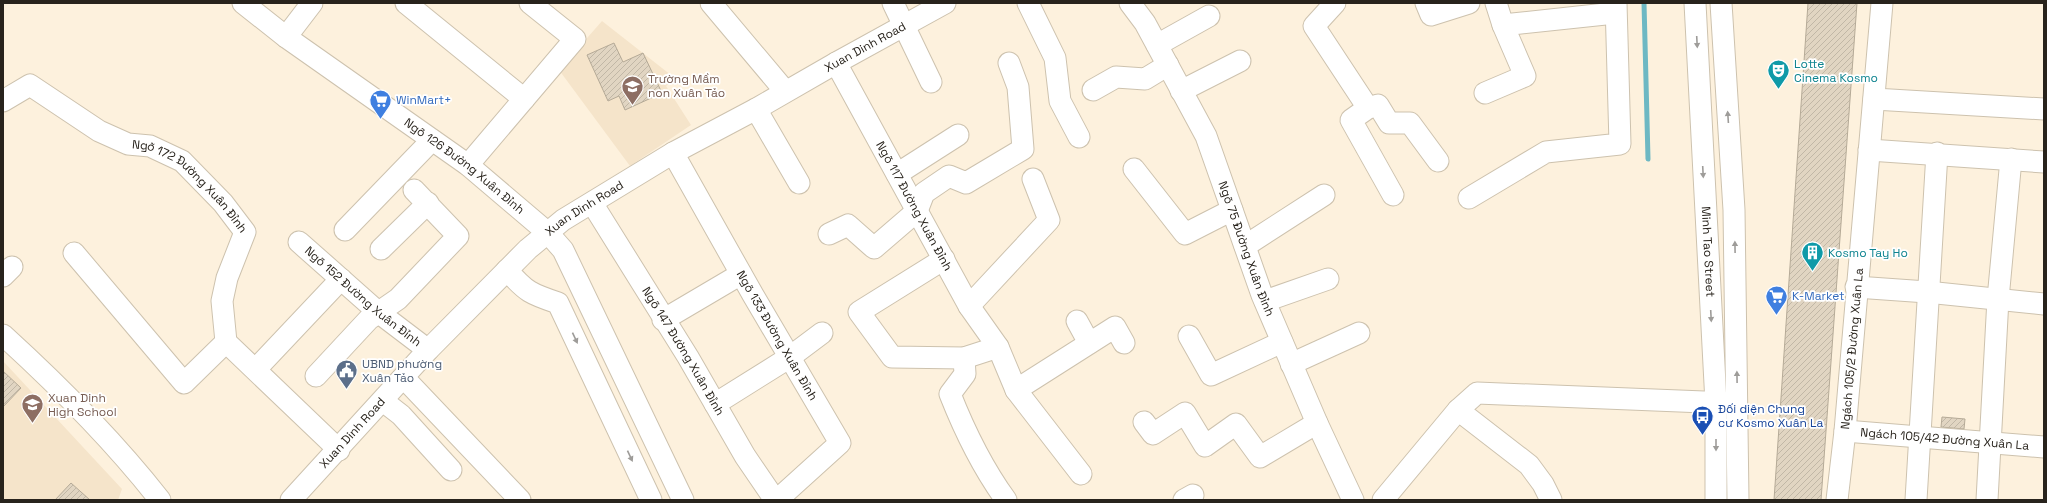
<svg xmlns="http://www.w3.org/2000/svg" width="2047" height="503" viewBox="0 0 2047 503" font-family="'Space Grotesk',sans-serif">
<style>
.built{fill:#f5e4ca}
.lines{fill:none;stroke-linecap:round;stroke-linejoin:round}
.stream{stroke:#6eb8c3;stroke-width:5}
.building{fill:url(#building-hatch);stroke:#b5aa97}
.minor-casing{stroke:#cdc2ae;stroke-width:23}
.minor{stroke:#fff;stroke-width:21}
.oneway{fill:#9e9c99}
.labels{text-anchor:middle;stroke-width:3.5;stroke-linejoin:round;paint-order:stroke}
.street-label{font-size:12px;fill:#28231c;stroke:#fff}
.culture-label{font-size:12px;fill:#0d838f;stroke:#fff;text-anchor:start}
.education-label{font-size:12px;fill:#785e54;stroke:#fff;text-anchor:start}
.shop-label{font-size:12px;fill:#366cbe;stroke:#fff;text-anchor:start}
.service-label{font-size:12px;fill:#4e5e75;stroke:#fff;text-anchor:start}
.transit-label{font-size:12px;fill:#164399;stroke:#fff;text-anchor:start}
</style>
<defs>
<pattern id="building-hatch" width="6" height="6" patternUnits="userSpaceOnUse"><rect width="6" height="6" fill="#e1d5c2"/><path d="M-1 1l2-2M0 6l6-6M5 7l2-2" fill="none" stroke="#c1b7a6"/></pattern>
</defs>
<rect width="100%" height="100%" fill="#fdf1dd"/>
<path class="built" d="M602 21 676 79 666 86 691 125 630 166 559 70Z
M3 361 122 489 118 500H3Z"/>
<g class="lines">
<path class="stream" d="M1644 3 1648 159"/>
</g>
<path class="building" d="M1808 3H1857L1821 500H1774Z
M614 43 623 62 643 53 662 93 625 110 619 96 608 101 587 55Z
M3 371 21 388 3 407Z
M1942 417 1965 419 1964 429 1941 427Z
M71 483 90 500H55Z"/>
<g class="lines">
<defs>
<g id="minor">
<path id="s1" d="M243 3 286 37 468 165 548 233 563 250 683 500"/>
<path d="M406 3 524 99"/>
<path d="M711 3 785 91"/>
<path d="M893 3 931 82"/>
<path d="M1028 3 1055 58 1060 101 1079 137"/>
<path id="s2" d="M1130 3 1145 23 1206 136 1262 295 1317 423 1353 500"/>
<path d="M1335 3 1314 26 1368 108 1378 105 1389 123H1410L1438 161"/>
<path d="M1426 3 1431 15 1469 3"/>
<path id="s3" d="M1695 3 1716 403V500"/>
<path d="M1721 3 1734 210 1738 500"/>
<path d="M1503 25 1615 13"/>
<path d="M286 37 312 3"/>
<path d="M1157 45 1209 16"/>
<path id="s4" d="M836 63 969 306 998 347 1016 390 1081 474"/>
<path d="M1093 90 1116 77 1145 79 1168 65"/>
<path d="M1181 91 1240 61"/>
<path d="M1485 93 1525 76 1503 25 1496 3"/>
<path d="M1874 99 2044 109"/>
<path id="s5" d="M3 101 30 85 99 131 128 144 150 146 182 161 223 203 245 232 227 278 222 301 226 342 339 450"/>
<path d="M1368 108 1351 120 1393 195"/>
<path d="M756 109 799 183"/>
<path d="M1869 150 2044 162"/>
<path id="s6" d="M673 153 753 295 840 443 777 500"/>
<path d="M468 165 575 39 530 3"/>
<path d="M1134 169 1185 234 1232 210"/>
<path d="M897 174 958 135"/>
<path d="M1469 198 1546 152 1620 144 1616 3"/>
<path id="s7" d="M592 203 688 357 745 456 775 500"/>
<path d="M345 230 432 140"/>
<path d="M829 234 848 225 874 248 917 211 924 193 949 176 966 183 1023 149 1018 87 1009 63"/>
<path id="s8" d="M299 242 378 312 428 350"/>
<path d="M1245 246 1324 195"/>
<path d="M381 249 428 203"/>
<path d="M74 253 184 383 226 342"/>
<path d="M944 259 859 312 892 357 964 358 998 347"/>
<path d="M507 270C526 292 531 294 558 303L651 500"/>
<path d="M3 276 12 267"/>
<path d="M1856 287 1927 292 2044 304"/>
<path d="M1265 301 1328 279"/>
<path d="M969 306 1049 220 1033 179"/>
<path d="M663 320 741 274"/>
<path d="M1077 321 1089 343"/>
<path d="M3 335C59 386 113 440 160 500"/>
<path d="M1189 336 1211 375 1282 342"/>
<path d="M964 358 965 374 950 394C965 432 982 467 1006 500"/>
<path d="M1291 364 1359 333"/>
<path d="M256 369 341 279"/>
<path d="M316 376 369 319 398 299 458 236 414 190"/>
<path d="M404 378 520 500"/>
<path d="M1016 390 1115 327 1124 343"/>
<path d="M383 401 401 415 451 470"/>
<path d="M715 404 790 357 822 333"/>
<path d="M1458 410 1529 465 1543 484 1551 500"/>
<path d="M1144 422 1153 434 1185 413 1205 446 1236 424 1260 457 1317 423"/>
<path id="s9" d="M1845 431 2044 447"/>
<path id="s10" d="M291 500 428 350 528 249 563 220 673 153 756 109 836 63 945 3"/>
<path d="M1184 500 1193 495"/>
<path d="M1383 500 1458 410 1477 393 1729 403"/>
<path id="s11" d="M1837 500 1845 431 1882 3"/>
<path d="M1916 500 1937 153"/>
<path d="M1987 500 1998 299 2011 159"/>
</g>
</defs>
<use href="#minor" class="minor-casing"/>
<use href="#minor" class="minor"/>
</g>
<defs><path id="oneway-solid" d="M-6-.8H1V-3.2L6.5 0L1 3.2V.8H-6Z"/></defs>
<g class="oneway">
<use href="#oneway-solid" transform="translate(1697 42) rotate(87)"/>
<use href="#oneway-solid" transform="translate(1728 117) rotate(-94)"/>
<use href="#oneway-solid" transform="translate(1703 172) rotate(87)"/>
<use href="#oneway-solid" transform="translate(1735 247) rotate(-91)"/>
<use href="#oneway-solid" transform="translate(1711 316) rotate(87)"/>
<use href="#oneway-solid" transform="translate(575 338) rotate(65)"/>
<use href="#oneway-solid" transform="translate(1737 377) rotate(-91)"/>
<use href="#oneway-solid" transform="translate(1716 445) rotate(90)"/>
<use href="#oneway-solid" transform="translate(630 456) rotate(65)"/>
</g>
<defs>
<symbol id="theatre-pin" viewBox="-11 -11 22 30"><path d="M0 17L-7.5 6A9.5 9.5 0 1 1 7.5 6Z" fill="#0f9aa8" stroke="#fff"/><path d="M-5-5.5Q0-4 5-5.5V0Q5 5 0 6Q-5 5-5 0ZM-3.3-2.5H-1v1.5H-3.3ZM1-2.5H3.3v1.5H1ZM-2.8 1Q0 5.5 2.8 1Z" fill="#fff"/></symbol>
<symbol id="school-pin" viewBox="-11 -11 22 30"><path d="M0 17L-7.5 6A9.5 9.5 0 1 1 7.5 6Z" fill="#8d6e63" stroke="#fff"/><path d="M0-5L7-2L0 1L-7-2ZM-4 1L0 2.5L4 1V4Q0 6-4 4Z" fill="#fff"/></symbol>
<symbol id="supermarket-pin" viewBox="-11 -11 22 30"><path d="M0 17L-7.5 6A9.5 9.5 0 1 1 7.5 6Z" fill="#3f7fe0" stroke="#fff"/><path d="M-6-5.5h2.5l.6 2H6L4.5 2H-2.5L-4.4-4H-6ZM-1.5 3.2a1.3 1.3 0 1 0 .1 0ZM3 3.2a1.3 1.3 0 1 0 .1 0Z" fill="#fff"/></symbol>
<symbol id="building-pin" viewBox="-11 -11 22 30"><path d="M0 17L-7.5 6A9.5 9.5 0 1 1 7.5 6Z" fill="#0f9aa8" stroke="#fff"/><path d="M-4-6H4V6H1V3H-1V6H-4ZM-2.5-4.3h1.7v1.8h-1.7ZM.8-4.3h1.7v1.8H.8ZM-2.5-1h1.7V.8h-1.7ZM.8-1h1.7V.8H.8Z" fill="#fff"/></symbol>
<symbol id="civic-pin" viewBox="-11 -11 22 30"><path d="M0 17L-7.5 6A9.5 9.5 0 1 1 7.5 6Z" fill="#5c6f8a" stroke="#fff"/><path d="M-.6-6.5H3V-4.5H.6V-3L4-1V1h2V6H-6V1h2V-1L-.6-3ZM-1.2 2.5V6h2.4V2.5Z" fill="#fff"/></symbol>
<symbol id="bus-pin" viewBox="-11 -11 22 30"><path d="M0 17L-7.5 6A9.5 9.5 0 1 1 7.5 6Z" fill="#1a4fb4" stroke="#fff"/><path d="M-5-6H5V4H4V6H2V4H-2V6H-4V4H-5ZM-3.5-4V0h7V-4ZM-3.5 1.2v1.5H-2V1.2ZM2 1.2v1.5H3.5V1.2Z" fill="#fff"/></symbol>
</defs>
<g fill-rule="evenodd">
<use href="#theatre-pin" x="1766" y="58" width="25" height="34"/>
<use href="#school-pin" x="620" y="74" width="25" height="34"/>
<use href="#supermarket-pin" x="368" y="88" width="25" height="34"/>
<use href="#building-pin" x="1800" y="240" width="25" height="34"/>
<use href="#supermarket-pin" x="1764" y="284" width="25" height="34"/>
<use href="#civic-pin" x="334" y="358" width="25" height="34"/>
<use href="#school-pin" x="20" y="392" width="25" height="34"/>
<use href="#bus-pin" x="1690" y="404" width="25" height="34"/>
</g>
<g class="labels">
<g class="street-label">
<text dy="4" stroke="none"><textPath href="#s10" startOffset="739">Xuan Dinh Road</textPath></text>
<text dy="4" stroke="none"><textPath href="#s1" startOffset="275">Ngõ 126 Đường Xuân Đỉnh</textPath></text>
<text dy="4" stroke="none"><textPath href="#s5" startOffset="224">Ngõ 172 Đường Xuân Đỉnh</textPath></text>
<text dy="4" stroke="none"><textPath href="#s4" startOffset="163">Ngõ 117 Đường Xuân Đỉnh</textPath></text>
<text dy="4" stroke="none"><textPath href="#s10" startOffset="415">Xuan Dinh Road</textPath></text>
<text dy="4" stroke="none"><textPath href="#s2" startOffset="273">Ngõ 75 Đường Xuân Đỉnh</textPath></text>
<text dy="4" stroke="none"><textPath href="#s3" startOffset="249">Minh Tao Street</textPath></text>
<text dy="4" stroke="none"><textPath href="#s8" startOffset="84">Ngõ 152 Đường Xuân Đỉnh</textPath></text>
<text dy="4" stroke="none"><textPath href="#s6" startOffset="210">Ngõ 133 Đường Xuân Đỉnh</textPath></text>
<text dy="4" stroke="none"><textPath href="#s11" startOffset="152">Ngách 105/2 Đường Xuân La</textPath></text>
<text dy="4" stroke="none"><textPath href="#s7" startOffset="174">Ngõ 147 Đường Xuân Đỉnh</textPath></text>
<text dy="4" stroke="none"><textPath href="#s10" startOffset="91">Xuan Dinh Road</textPath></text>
<text dy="4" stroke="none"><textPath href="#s9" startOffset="100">Ngách 105/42 Đường Xuân La</textPath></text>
</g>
<g class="culture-label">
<text x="1794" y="68">Lotte<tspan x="1794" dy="14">Cinema Kosmo</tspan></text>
<text x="1828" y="257">Kosmo Tay Ho</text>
</g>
<g class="education-label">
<text x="648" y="83">Trường Mầm<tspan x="648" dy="14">non Xuân Tảo</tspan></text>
<text x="48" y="402">Xuan Dinh<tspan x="48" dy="14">High School</tspan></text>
</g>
<g class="shop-label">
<text x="396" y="104">WinMart+</text>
<text x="1792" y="300">K-Market</text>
</g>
<g class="service-label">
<text x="362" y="368">UBND phường<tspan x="362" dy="14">Xuân Tảo</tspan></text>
</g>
<g class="transit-label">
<text x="1718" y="413">Đối diện Chung<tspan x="1718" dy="14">cư Kosmo Xuân La</tspan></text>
</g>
</g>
<rect width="2047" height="503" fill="none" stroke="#28231c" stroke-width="8"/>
</svg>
